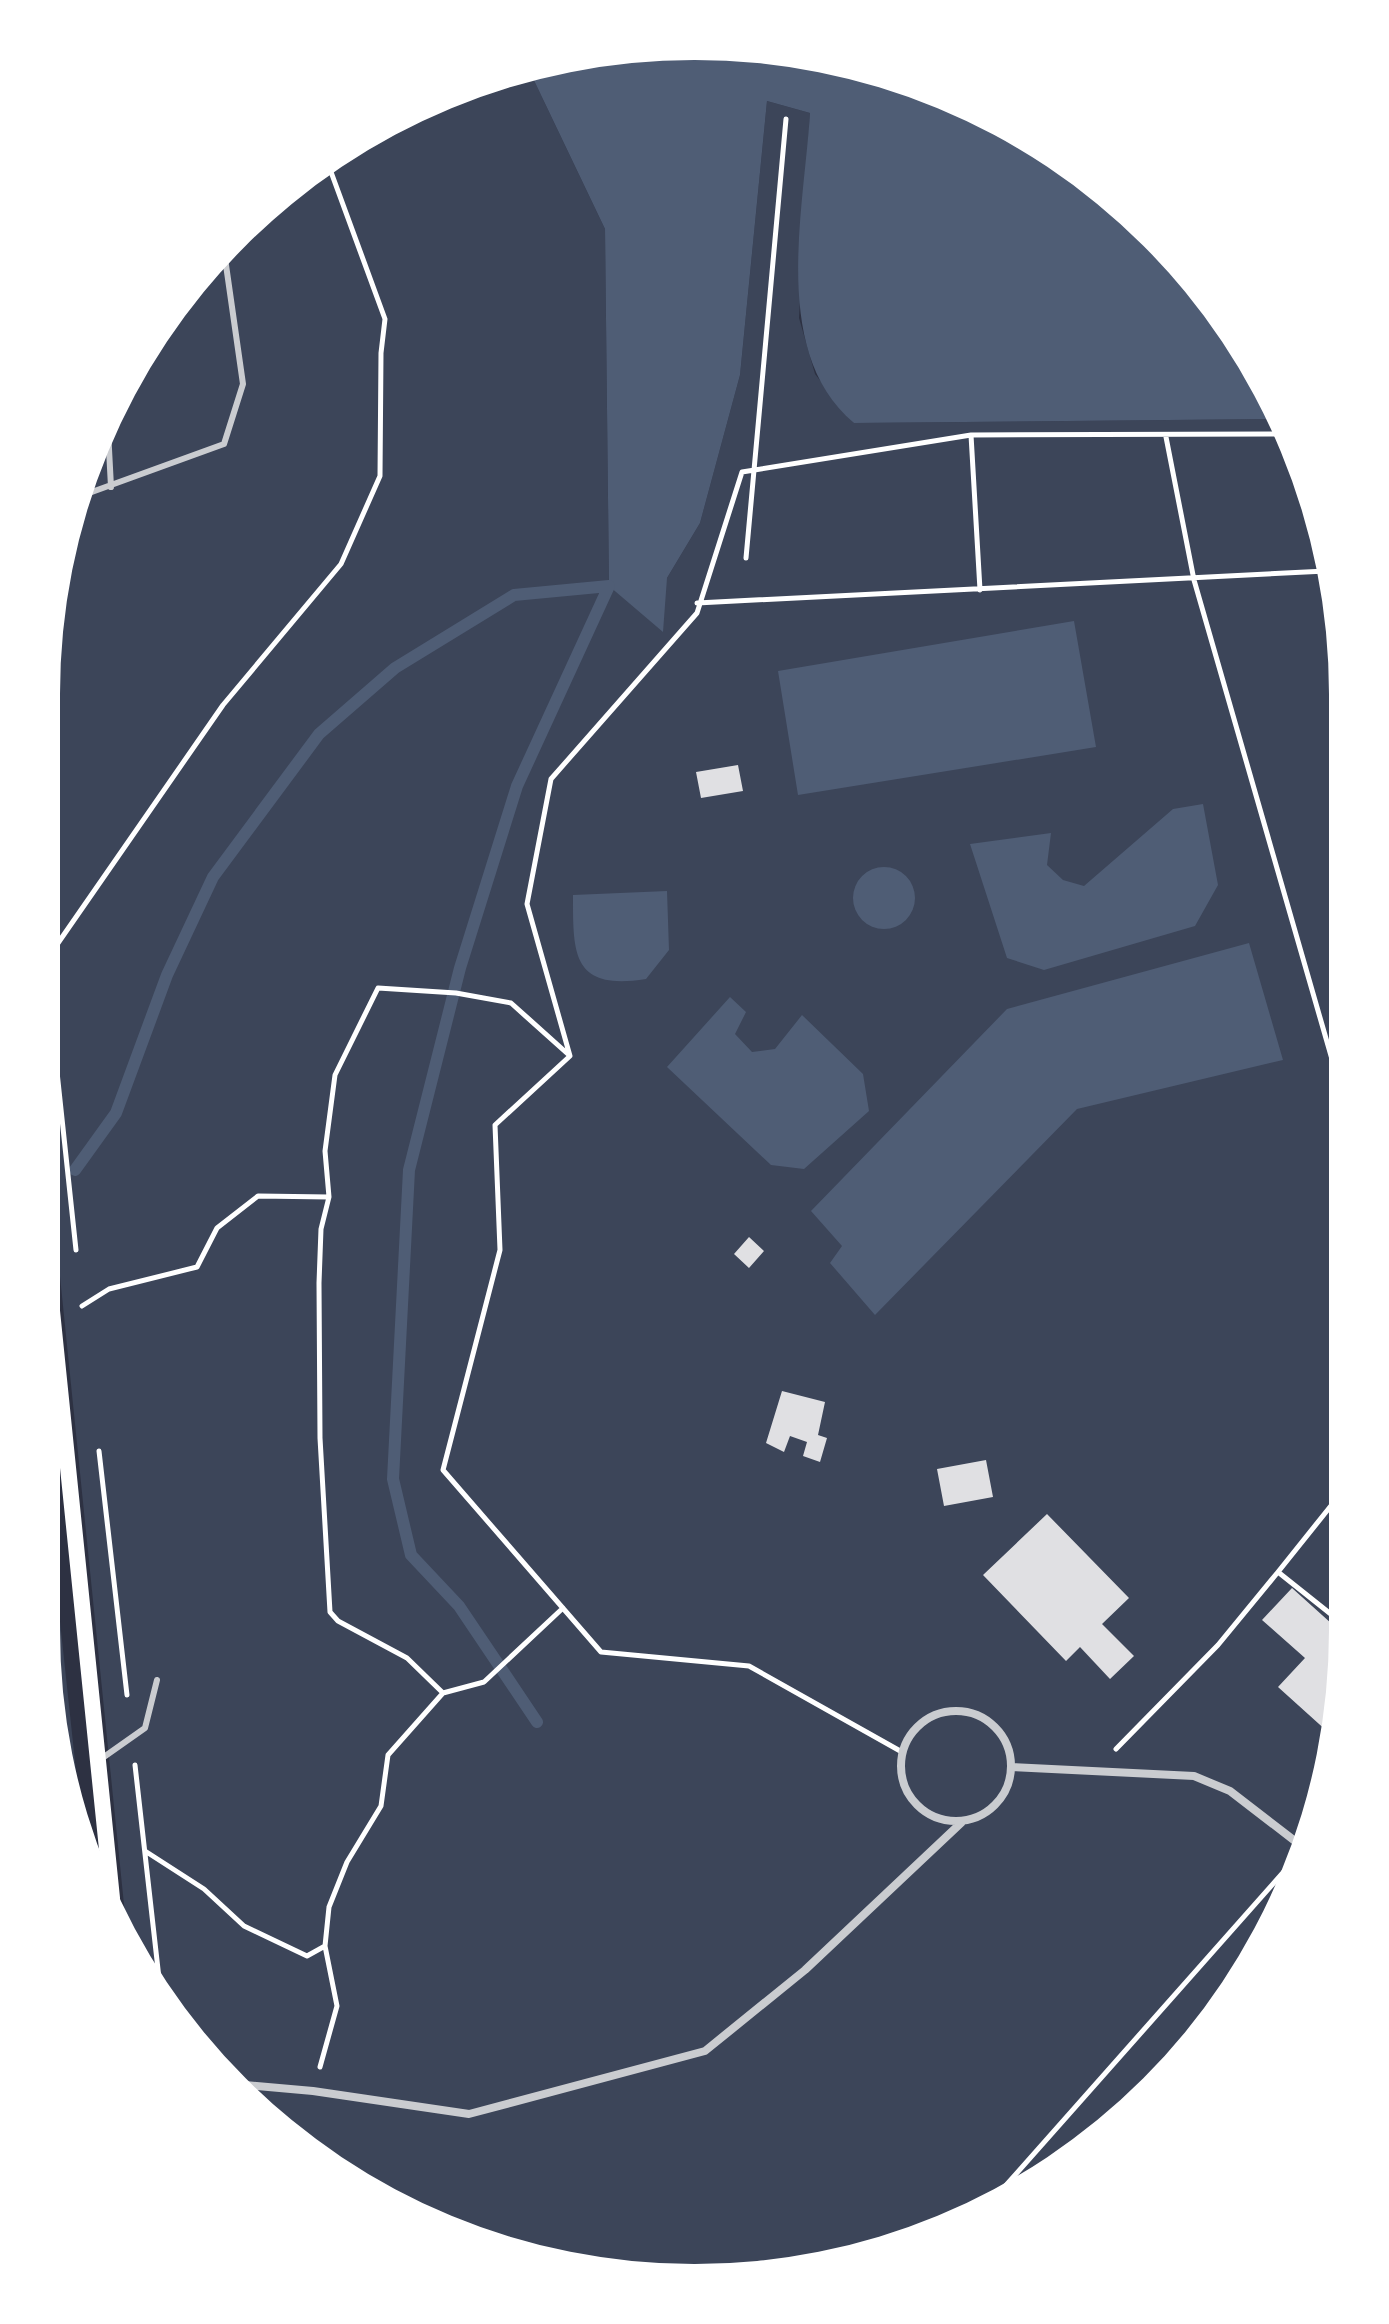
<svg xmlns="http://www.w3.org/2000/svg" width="1389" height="2324" viewBox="0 0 1389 2324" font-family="'Fira Sans',sans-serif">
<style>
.green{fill:#3c4559}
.water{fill:#4f5d75}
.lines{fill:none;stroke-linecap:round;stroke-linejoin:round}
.stream{stroke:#4f5d75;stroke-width:12}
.building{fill:#e0e0e3}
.path{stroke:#fff;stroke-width:5}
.service{stroke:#caccd0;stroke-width:6}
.minor{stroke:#caccd0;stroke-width:8}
.secondary{stroke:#fff;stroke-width:16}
</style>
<rect width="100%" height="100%" fill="#2d3142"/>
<path class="green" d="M529 70 605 229 609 586 667 578 700 523 740 375 767 101 810 113 799 318 815 374 854 423 1278 419 1309 486 1342 652V1672L1308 1838 1233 1990 1089 2144 903 2244 694 2278 486 2244 334 2168 180 2024 126 1924 47 1149V652L81 486 156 334 236 236 335 155 447 95Z
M46 1491 84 1845 67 1760 46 1560Z"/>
<path class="water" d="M695 46C737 50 781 50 822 59 1017 100 1196 237 1278 419L854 423C770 353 804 211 810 113L767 101 740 375 700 523 667 578 663 632 609 586 605 229 529 70 568 58Z
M1074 621 1096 747 798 795 778 671Z
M1203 804 1218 885 1195 926 1044 970 1007 958 970 844 1051 833 1047 865 1063 880 1084 886 1173 809Z
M853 898a31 31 0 1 1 62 0a31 31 0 1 1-62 0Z
M667 891 669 950 646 979C572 991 573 954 573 895Z
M1249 943 1283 1060 1077 1109 875 1315 830 1263 842 1246 811 1211 1007 1009Z
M730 997 746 1012 735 1034 752 1052 775 1049 802 1015 863 1074 869 1111 804 1169 771 1165 667 1067Z"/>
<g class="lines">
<path class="stream" d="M75 1170 116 1113 167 975 213 877 319 734 395 668 514 595 609 586
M537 1722 459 1606 411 1555 393 1479 409 1170 460 968 517 786 609 586"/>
</g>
<path class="building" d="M738 765 743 791 701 798 696 772Z
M749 1237 764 1251 749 1268 734 1254Z
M782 1391 825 1402 818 1435 827 1438 820 1462 803 1456 807 1442 790 1436 784 1452 766 1443Z
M986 1460 993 1497 944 1506 937 1469Z
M1047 1514 1129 1598 1102 1624 1134 1656 1110 1679 1080 1647 1066 1661 983 1575Z
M1292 1588 1342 1633V1672L1329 1733 1278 1687 1305 1658 1262 1620Z"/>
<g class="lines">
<path class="path" d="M971 435 980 590
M1166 437 1194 580 1342 1094
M746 558 786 119
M697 603 1326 571
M47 959 223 705 341 564 380 476 381 353 385 319 327 161
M47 978 76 1250
M82 1306 109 1289 197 1267 217 1228 258 1196 329 1197
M99 1451 127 1695
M1278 1572 1342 1492
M443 1693 484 1682 563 1608
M1116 1749 1218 1645 1278 1572 1342 1623
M902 1752 749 1666 601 1652 443 1470 500 1250 495 1125 570 1056 527 904 551 779 697 613 742 472 971 435 1285 434
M135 1765 160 1987
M145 1851 204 1889 244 1926 307 1956 325 1946
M320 2067 337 2006 325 1946 329 1907 347 1862 381 1806 388 1755 443 1693 407 1658 338 1621 330 1612 320 1438 319 1283 321 1229 329 1197 325 1151 335 1075 378 988 456 993 511 1003 569 1055
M1000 2192 1288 1867"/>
<path class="service" d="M108 430 111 487
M78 497 224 444 243 384 224 251
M101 1759 145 1728 157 1680"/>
<path class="minor" d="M901 1766a55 55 0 1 1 110 0a55 55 0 1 1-110 0Z
M1012 1767 1194 1776 1230 1791 1304 1848
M245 2085 313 2091 469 2114 705 2051 805 1970 962 1822"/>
<path class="secondary" d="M47 1262 112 1898"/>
</g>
<path d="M0 0H1389V2324H0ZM694 60H695A634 634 0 0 1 1329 694V1630A634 634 0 0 1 695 2264H694A634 634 0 0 1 60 1630V694A634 634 0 0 1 694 60Z" fill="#fff" fill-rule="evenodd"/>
</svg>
